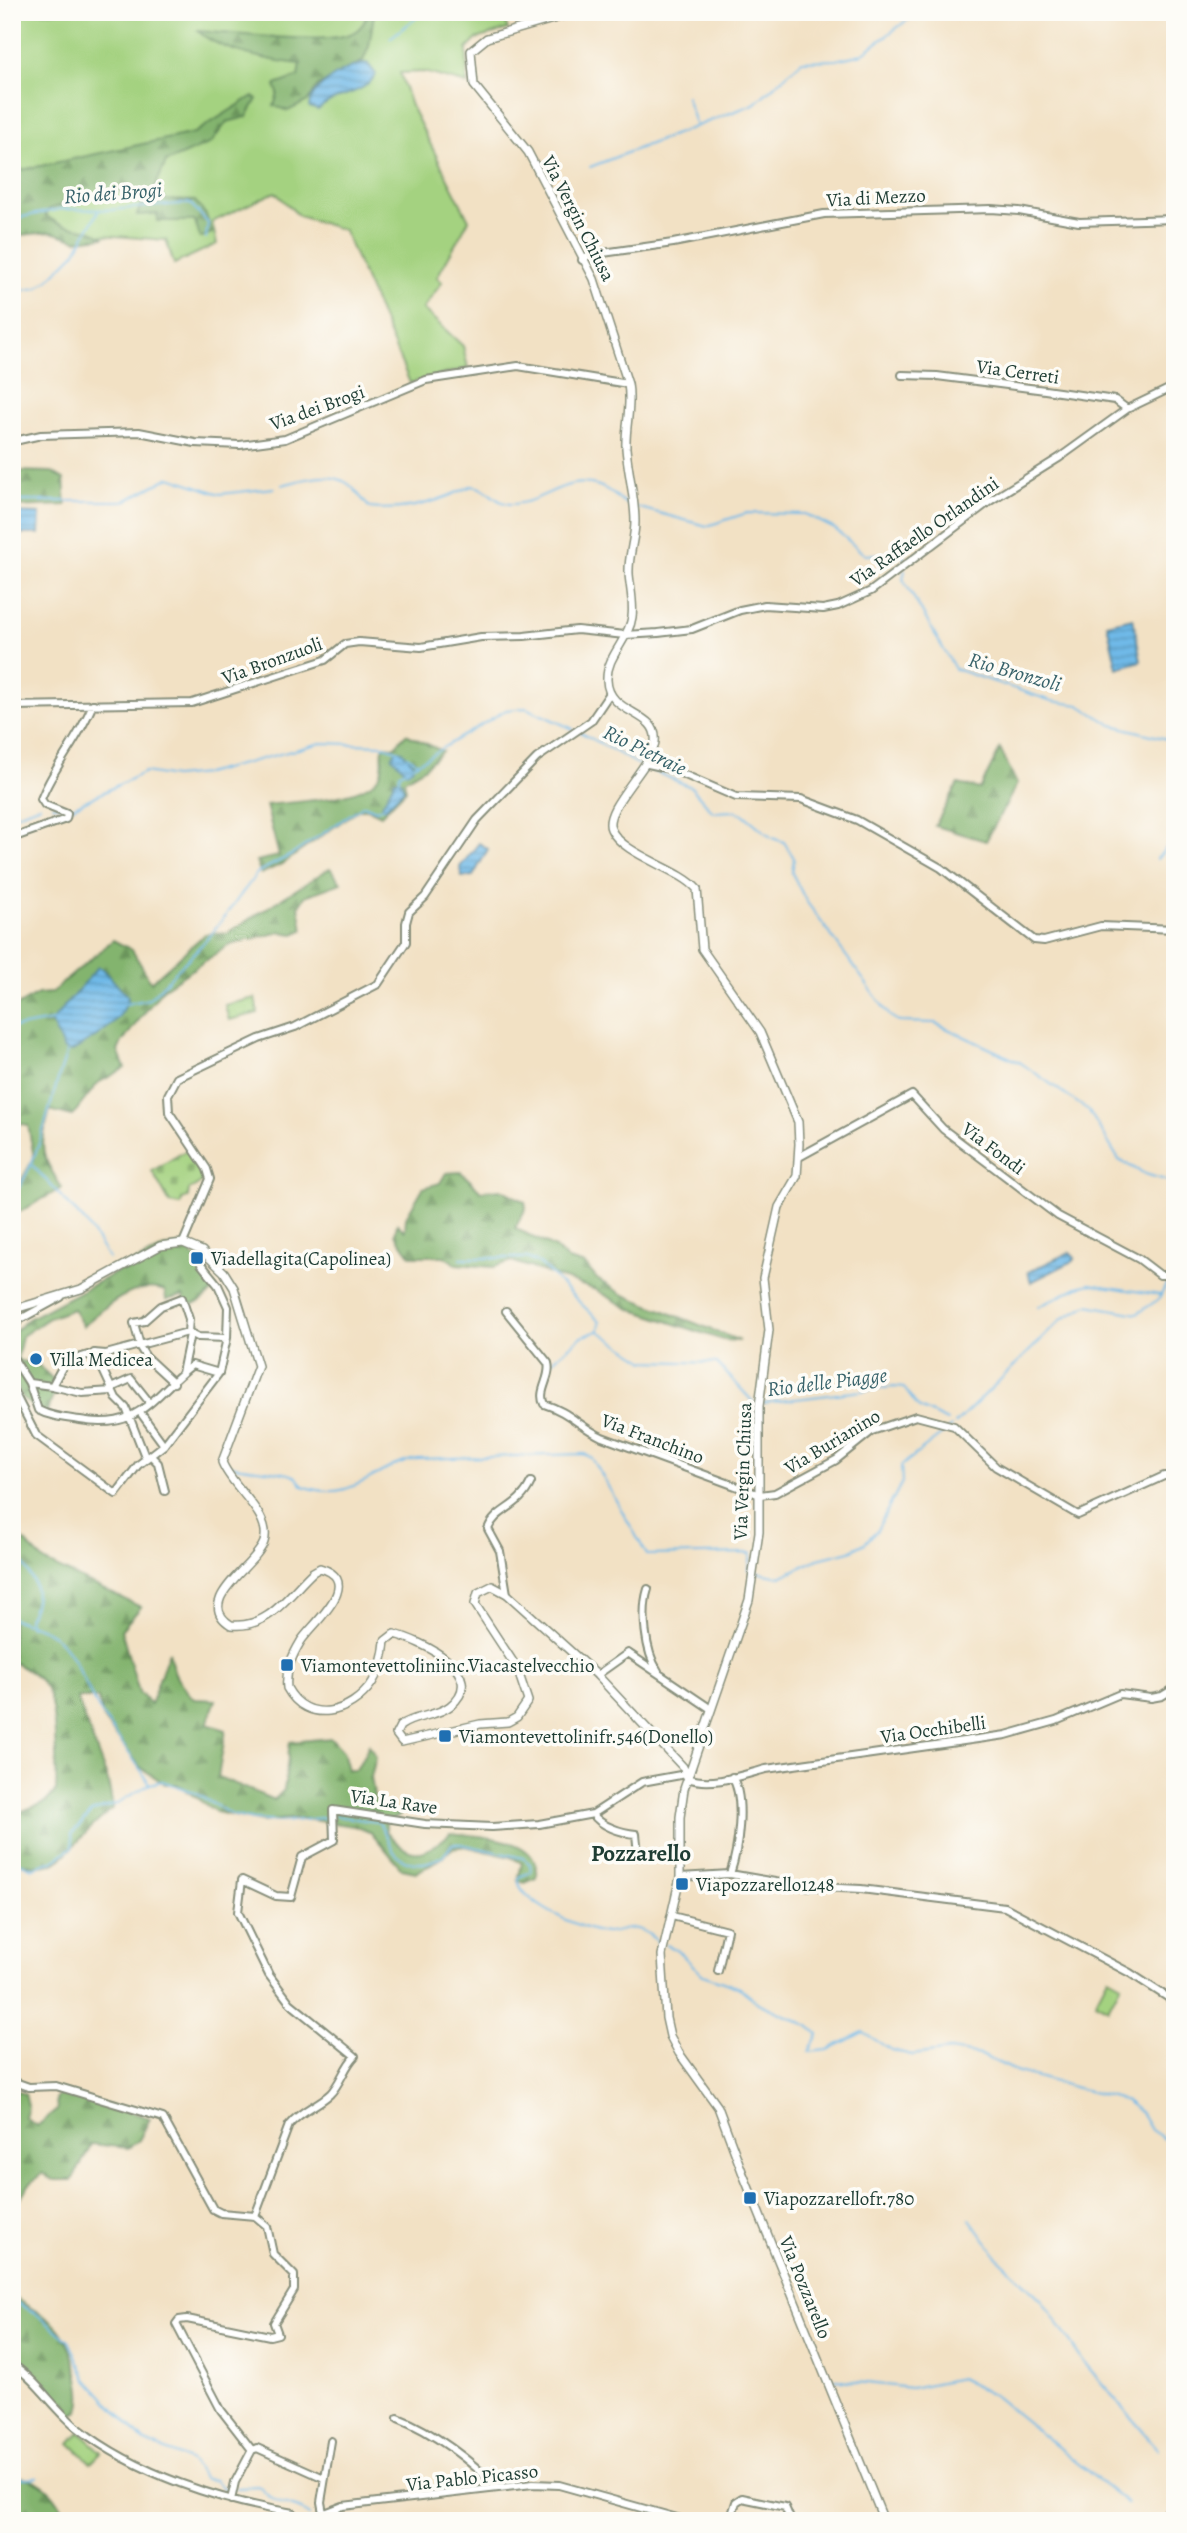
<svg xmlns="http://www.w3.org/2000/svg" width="1187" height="2533" viewBox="0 0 1187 2533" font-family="Alegreya,serif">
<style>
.grass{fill:#a4d280;stroke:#62885a;stroke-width:2}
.forest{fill:url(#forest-firs);stroke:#517851;stroke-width:2}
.cemetery{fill:url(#cemetery-stones);stroke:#62885a;stroke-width:2}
.water{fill:url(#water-rules);stroke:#477b8e;stroke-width:2}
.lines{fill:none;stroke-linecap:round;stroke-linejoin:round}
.stream{stroke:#6fb9e8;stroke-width:2}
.minor-casing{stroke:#888f7c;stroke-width:10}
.tertiary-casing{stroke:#888f7c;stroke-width:10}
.minor{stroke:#fff;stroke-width:6}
.tertiary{stroke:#fff;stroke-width:7}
.poi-dot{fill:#1f6fb2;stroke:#fdfcf7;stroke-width:2.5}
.labels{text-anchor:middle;stroke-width:7;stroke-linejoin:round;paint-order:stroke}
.street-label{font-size:19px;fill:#1f3d34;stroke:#fdfcf7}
.poi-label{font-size:19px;fill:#1f3d34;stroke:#fdfcf7;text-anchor:start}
.water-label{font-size:21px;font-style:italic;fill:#37626a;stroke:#fdfcf7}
.quarter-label{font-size:23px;font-weight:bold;fill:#1f3d34;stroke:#fdfcf7}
</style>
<defs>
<pattern id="forest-firs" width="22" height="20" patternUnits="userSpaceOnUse" patternTransform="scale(1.75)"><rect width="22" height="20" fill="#83b46e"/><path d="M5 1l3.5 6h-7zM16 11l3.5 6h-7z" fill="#6b945b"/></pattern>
<pattern id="cemetery-stones" width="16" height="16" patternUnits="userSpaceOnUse" patternTransform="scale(1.75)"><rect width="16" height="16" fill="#a4d280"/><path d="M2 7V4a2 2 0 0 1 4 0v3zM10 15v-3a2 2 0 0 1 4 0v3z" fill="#85ac6a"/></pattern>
<pattern id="water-rules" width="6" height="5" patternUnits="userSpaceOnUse" patternTransform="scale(1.75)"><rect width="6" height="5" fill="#6fb9e8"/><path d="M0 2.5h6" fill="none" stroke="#5b98bd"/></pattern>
</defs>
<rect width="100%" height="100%" fill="#fdfcf7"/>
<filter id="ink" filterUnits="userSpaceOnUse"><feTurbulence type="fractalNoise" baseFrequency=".0143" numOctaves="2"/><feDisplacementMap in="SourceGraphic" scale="14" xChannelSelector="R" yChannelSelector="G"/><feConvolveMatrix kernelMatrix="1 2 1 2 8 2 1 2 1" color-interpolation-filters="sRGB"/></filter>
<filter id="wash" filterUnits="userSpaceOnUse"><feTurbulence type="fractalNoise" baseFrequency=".00686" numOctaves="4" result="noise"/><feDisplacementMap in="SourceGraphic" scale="28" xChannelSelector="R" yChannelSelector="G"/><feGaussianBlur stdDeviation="1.57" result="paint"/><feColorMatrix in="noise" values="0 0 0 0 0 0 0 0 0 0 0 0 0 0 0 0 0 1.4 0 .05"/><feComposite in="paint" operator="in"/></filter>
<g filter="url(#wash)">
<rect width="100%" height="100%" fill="#f2e1c4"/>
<path class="grass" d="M12 12H502L508 29 477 39 467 49V84L424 72 400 73 411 106 469 220 437 277 442 282 423 309 463 346 468 368 410 383 344 230 299 216 275 192 212 222 217 244 174 264 166 240 12 228Z
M255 998 258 1013 229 1020 225 1005Z
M1108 1977 1121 1984 1108 2009 1095 2002Z
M80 2432 102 2452 91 2463 70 2443Z"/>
<path class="forest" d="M368 12 374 14 369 46 363 61 318 86 308 101 288 111 274 106 278 93 275 85 298 77 300 64C271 61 219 51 198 31 230 33 320 44 347 35 358 32 365 23 368 12Z
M253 96 257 99 247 117 227 122 211 143 166 162 155 187 166 200 195 201 206 215 212 233 200 238 195 221H157L158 214 137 215 142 203 129 190 97 195 49 209 46 215C62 231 87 224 103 237L77 240 51 232 12 236V172L194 133Z
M12 471 52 472 64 479 66 505 12 507Z
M406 734 442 751 424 768 404 780 406 790 381 815 369 809H359L284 863 261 874 256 861 279 856 266 805C294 801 370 801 381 772 385 763 380 754 384 746L394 747Z
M1000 749 1017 784 986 841 935 826 958 784 980 789Z
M330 868 341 883 305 896 299 907 303 930 294 934 280 932 229 945 163 989 122 1042 118 1051 125 1068 98 1083 72 1116 50 1110C39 1149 40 1153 62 1188L12 1216V1196L34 1158 28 1125 12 1122V1009L38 994 51 993 113 940 132 950 151 982 205 934 228 933Z
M461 1172 481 1191 501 1189 525 1202 526 1208 515 1228 555 1248 568 1260 585 1265 597 1279 624 1295 740 1341 723 1340 628 1308 596 1290 512 1261 494 1267 456 1264 444 1256H411L395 1234 397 1224 405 1231 406 1217 423 1188 440 1183 446 1173Z
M180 1245 189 1250 216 1289 200 1302 187 1306 183 1296 166 1300 165 1291C137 1279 103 1308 83 1326L73 1309 49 1318 22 1336 17 1360 38 1365 56 1382 55 1389 60 1393 53 1396 45 1417 22 1398 12 1371V1343L16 1330 28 1319 149 1255 164 1248Z
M12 1535 20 1537 45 1562 141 1607 121 1630 139 1692 150 1705 169 1651C172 1673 179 1683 194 1699L216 1700 207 1724 226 1730 218 1777 274 1800 284 1790 290 1742 331 1738 343 1751 348 1770H356L369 1745 376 1757 371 1777 375 1802 400 1815 386 1822V1831C411 1861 422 1857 451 1833 481 1837 541 1836 537 1878L525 1883 518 1880 522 1863 511 1857 465 1846 453 1848 431 1865 416 1872 402 1869 372 1833 354 1826 297 1818 262 1822 216 1812 177 1784H165L140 1767 104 1720 98 1698H77L108 1781 113 1808C102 1818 90 1828 80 1839 56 1866 48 1872 12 1860V1815L46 1802 56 1791C57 1770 56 1704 46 1688 38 1676 25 1668 12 1662Z
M12 2089 25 2094 28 2106 25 2118 37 2126 57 2110 56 2099 61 2091 150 2118 139 2140 128 2148 92 2144 72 2180H52L42 2173 29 2185 12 2209Z
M12 2296C25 2306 43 2313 54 2324 71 2340 87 2390 79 2411L69 2416 21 2366 12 2361Z
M24 2477C48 2483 57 2497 68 2519L12 2521V2478Z"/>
<path class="cemetery" d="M187 1150 203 1181 189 1190 188 1197 182 1199 181 1205 170 1203 152 1171Z"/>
<path class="water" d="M367 63 376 74C364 96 334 93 318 110L309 107C312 85 347 66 367 63Z
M12 513 40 514 39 534H12Z
M1133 618 1141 661 1117 668 1107 624Z
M397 750 402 751 413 763V768L407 772 392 757Z
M395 780H400L404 789 385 808 382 805Z
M479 843 488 849 473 876 462 877 460 867Z
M98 967 103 969 128 997C125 1022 90 1040 71 1052L64 1050 51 1022Z
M1070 1252 1075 1258 1073 1261 1031 1282 1028 1272Z"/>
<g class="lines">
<path class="stream" d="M390 38 424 12
M686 96 695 124
M590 167 754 104 802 61 836 60 862 54 906 21 923 12
M12 219 61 209 110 210 190 203 208 223 206 238
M12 292 37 288 48 280 75 253 99 210
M282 485C302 480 328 471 347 483 356 489 362 500 370 508 405 512 441 501 471 486 488 486 494 503 510 504 544 504 564 474 599 486 611 490 620 501 631 506
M12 501H125L170 477 220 494 274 488
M636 507 707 526 747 513 805 514 835 529 865 555 903 552 905 565
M905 570 903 579 955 669 1052 701 1079 705 1112 725 1175 741
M578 731 641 766
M407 756 417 762
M414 765 506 710 526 708 573 729
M646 768 691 787 713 812 735 811 743 814 772 838 784 842 794 858 792 873 806 901 890 1016 900 1022 935 1023 1021 1063 1089 1111 1119 1160 1145 1174 1175 1183
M398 782 400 773 406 770
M52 805 73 807 145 772 174 777 205 774 321 743 382 745 399 751
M12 816 40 805
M1157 859 1175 837
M126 1004 149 999 156 992 210 936 258 872 293 854 364 805 376 810 383 807
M12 1028 52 1021
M32 1165 86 1223 109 1259
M12 1198C43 1155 49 1100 67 1052
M461 1258H527L540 1264 600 1322 599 1330
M1038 1307 1078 1287 1090 1284 1160 1295
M599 1331 645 1361 717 1363 755 1404
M551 1362 581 1337 598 1331
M763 1403 894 1387 904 1388 918 1407 947 1421
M955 1424 1062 1319 1088 1305 1137 1314 1159 1299 1170 1277
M227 1464C240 1469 287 1470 296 1477 299 1479 300 1483 303 1486 355 1505 374 1465 417 1459L584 1454 592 1458 647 1555 751 1553 749 1570
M12 1533 17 1541 14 1546C27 1577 47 1584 28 1619L30 1626
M755 1572 780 1577 818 1559 850 1551 865 1543 877 1530 902 1482 901 1466 951 1427
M12 1618C25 1625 41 1625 52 1634 77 1654 84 1686 100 1711 115 1736 134 1758 149 1783
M336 1816 378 1822C387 1831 388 1849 398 1856 416 1870 443 1862 452 1844H461L523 1858 530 1864 531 1872 519 1877C513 1900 584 1931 605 1933 616 1934 628 1926 637 1929 647 1931 653 1938 660 1944
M12 1859 33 1868 53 1861 73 1847 72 1834 91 1812 116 1804 150 1784 162 1781 193 1792 232 1815 253 1820 282 1822 331 1817
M666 1945 676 1949 703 1975 740 1988 758 2003 809 2026 818 2034 809 2052 828 2050 863 2032 891 2050 912 2055 950 2050 981 2055 1018 2072 1126 2101 1141 2113 1151 2130 1175 2146
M970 2219 1000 2260 1042 2300 1082 2360 1158 2449
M12 2301 34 2312 69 2341 87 2379 143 2440 191 2461 204 2479 215 2480 224 2489 232 2488
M831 2379 911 2388 960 2378 996 2397 1128 2504
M12 2479 37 2477
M237 2488 259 2487C267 2494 272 2501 283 2504 294 2508 299 2507 310 2515"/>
</g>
</g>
<g filter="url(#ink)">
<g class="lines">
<defs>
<path id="minor" d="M735 12H748
M582 260 589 255 673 243 824 214 991 209 1019 211 1079 222 1175 219
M902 375 937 376 1045 390 1115 400 1127 409
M12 437 19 440 41 435 139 432 195 443 240 445 285 439 426 380 518 366 628 384
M12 706 192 703 325 660 345 644 359 642 421 647 481 637 524 636 577 630 625 635 658 633 692 629 740 610 765 605 823 609 838 606 871 591 990 501 1059 458 1127 409 1175 386
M648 764 671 769 736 797 801 799 857 820 941 868 1034 940 1044 941 1101 926 1175 929
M12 838 66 819 67 814 45 805 41 799C55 764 78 741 93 704
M799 1157 912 1095 943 1129 1058 1216 1139 1259 1160 1275H1175
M183 1243 210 1179 207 1169 169 1112 168 1095 177 1078 259 1039 295 1027 378 984 406 942V923L409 912 425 897 477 820 537 758 591 721 610 693
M506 1311 548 1363C552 1377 537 1391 544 1404 569 1412 579 1426 602 1437L760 1495 775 1493 836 1460 872 1431 916 1416 954 1426 996 1467 1078 1515 1164 1476H1175
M12 1332 19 1320 61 1297
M140 1345 134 1323 144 1321 161 1306 182 1298 189 1319 188 1332
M139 1346 146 1357 174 1383
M94 1353 106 1354 188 1332 198 1337 227 1338
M95 1353 116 1398 126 1408 146 1459
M12 1356 29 1383 38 1410C51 1417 66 1418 80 1420 140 1431 151 1397 192 1365L219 1373
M182 1373 190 1334
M29 1383 52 1386 65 1362 88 1355
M52 1386 82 1393 112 1391
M12 1388 36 1435 116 1494 138 1465 164 1445 219 1373 227 1338 228 1307 218 1285 201 1264 202 1251
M111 1388 131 1379 150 1403
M140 1412 164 1445
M151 1456 158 1463 165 1491
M648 1589C641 1611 645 1652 658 1671
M507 1594 500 1551 488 1529C496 1508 519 1509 531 1482
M597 1675 628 1653 711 1709
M688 1778C711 1787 743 1775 766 1769L1006 1735 1056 1721 1120 1694 1151 1698 1162 1696 1175 1688
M593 1814C600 1826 622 1833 636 1834L638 1854
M730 1874C738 1851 746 1798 732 1777
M680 1877 730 1874 798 1886 861 1889 1005 1907 1130 1973 1175 2002
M672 1916 727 1930 718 1971
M12 2081 29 2087 56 2086 163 2118 213 2209 221 2213 255 2216
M255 2216 289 2125C301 2110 317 2106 330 2094 341 2083 344 2067 355 2056L290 2003 269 1975 238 1912 242 1880 276 1896 291 1897 302 1857 334 1840 333 1810 425 1824 492 1827 539 1824 593 1814 642 1782 686 1774
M12 2364C38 2381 55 2410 78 2428 136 2474 221 2501 293 2513L301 2521
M398 2418C434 2432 471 2461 498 2488
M252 2450 221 2410 176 2324 179 2320 187 2319 270 2336 278 2334 274 2323 294 2290V2275L273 2254 267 2226 255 2216
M252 2450 257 2448 324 2478
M231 2500 235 2482 252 2450
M323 2513 321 2502 331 2441
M300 2519 317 2516 343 2506 533 2484 559 2485 688 2521
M730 2521 736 2502 742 2498 785 2507 791 2521"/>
<path id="tertiary" d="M577 12 487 38 471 51 474 85 528 152 594 279 628 384C632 406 625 426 626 448 628 473 635 497 635 522 635 539 628 556 629 574 630 587 634 603 632 617 629 640 606 656 607 680 608 716 659 710 655 742 652 766 602 809 611 829 622 855 679 868 697 889L702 949 760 1032 798 1122 799 1144 797 1176 779 1207 763 1278 769 1330 759 1406V1532L749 1600 684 1789 680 1817V1877L662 1955 666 2018 670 2036 679 2053 718 2107 743 2174 884 2521
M12 1310 81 1289 160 1246 183 1243 202 1251 224 1272 234 1288 258 1366 222 1462C231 1487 273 1515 264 1542 256 1566 192 1601 231 1625 269 1629 288 1595 313 1572L320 1568C366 1581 312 1624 301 1641 292 1656 285 1671 287 1688 307 1725 351 1714 372 1683 380 1671 384 1655 385 1641L394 1634C419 1640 491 1673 450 1706 436 1717 414 1715 400 1726L396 1734 402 1742 480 1724 508 1722 517 1717 528 1701 517 1668 475 1604 478 1593 492 1586 507 1594 597 1675 683 1767 688 1778
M1162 2521 1175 2499"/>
</defs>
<use href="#minor" class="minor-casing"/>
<use href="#tertiary" class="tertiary-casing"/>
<use href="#minor" class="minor"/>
<use href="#tertiary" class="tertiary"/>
</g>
</g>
<g class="poi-dot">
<rect x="190" y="1251" width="14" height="14" rx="3.5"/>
<circle cx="36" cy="1359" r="7"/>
<rect x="280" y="1658" width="14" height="14" rx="3.5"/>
<rect x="438" y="1729" width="14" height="14" rx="3.5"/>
<rect x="675" y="1877" width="14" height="14" rx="3.5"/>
<rect x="743" y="2191" width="14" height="14" rx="3.5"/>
</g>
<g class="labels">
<g class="street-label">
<text transform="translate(876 197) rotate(-3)" y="7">Via di Mezzo</text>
<text transform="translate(579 218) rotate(63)" y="7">Via Vergin Chiusa</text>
<text transform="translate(1018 371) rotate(8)" y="7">Via Cerreti</text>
<text transform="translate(317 407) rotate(-20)" y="7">Via dei Brogi</text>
<text transform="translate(924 531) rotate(-35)" y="7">Via Raffaello Orlandini</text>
<text transform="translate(272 660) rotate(-20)" y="7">Via Bronzuoli</text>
<text transform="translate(994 1148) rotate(37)" y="7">Via Fondi</text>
<text transform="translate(653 1438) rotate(21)" y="7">Via Franchino</text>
<text transform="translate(832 1441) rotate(-31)" y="7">Via Burianino</text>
<text transform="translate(742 1471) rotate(-88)" y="7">Via Vergin Chiusa</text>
<text transform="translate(933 1729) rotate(-8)" y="7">Via Occhibelli</text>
<text transform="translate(394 1801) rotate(8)" y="7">Via La Rave</text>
<text transform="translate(806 2287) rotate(68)" y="7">Via Pozzarello</text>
<text transform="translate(472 2477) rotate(-6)" y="7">Via Pablo Picasso</text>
</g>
<g class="poi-label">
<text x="211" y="1265">Viadellagita(Capolinea)</text>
<text x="50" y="1366">Villa Medicea</text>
<text x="301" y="1672">Viamontevettoliniinc.Viacastelvecchio</text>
<text x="459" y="1743">Viamontevettolinifr.546(Donello)</text>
<text x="696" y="1891">Viapozzarello1248</text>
<text x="764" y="2205">Viapozzarellofr.780</text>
</g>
<g class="water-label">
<text transform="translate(113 193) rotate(-4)" y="7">Rio dei Brogi</text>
<text transform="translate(1015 672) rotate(16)" y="7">Rio Bronzoli</text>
<text transform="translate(645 750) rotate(26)" y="7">Rio Pietraie</text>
<text transform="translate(827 1382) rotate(-7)" y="7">Rio delle Piagge</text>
</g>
<g class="quarter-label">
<text x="641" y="1861">Pozzarello</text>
</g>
</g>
<rect width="1187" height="2533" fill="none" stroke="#fdfcf7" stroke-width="42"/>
</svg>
